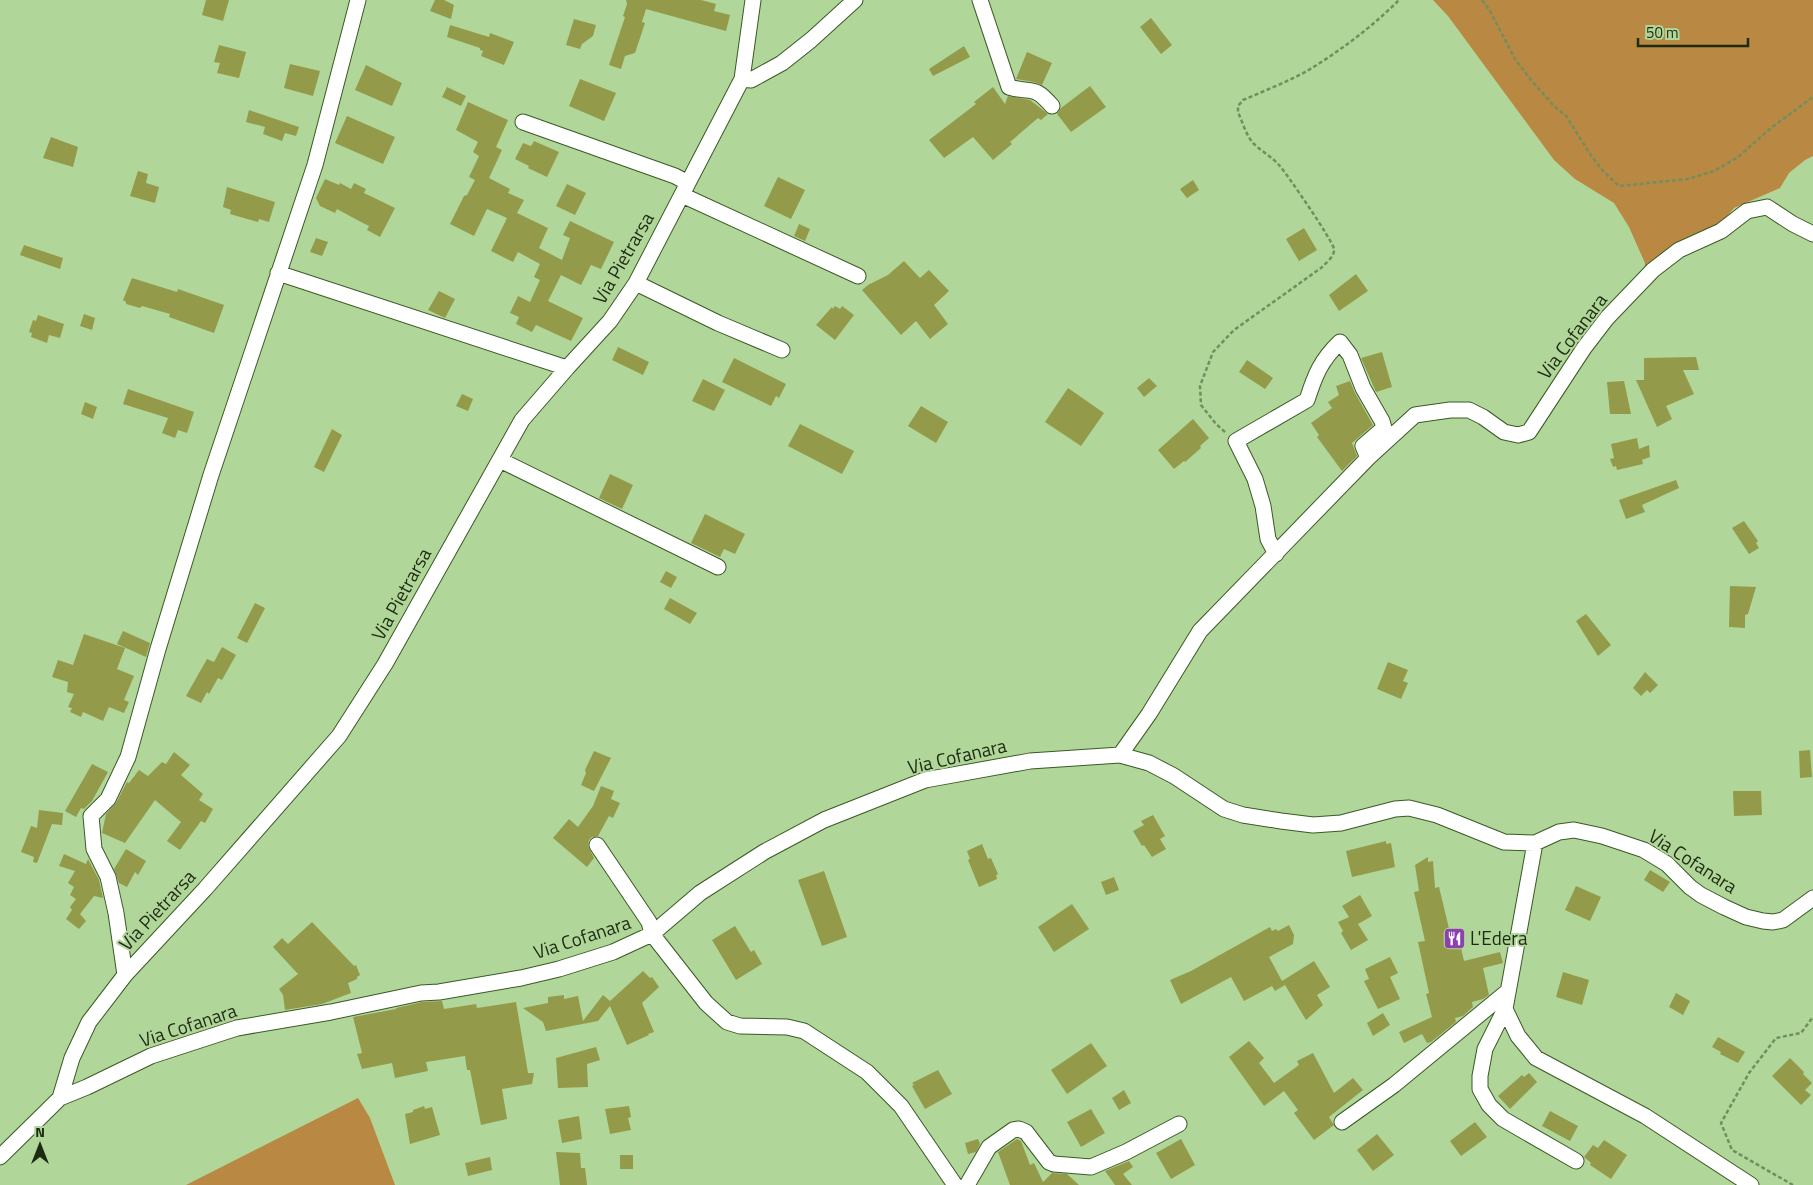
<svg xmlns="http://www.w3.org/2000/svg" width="1813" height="1185" viewBox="0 0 1813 1185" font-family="'Titillium Web',sans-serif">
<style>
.forest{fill:#b98842}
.building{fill:#939b4a}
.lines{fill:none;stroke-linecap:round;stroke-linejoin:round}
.minor-casing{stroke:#3a5a23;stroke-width:17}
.path{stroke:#728e60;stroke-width:2.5;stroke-dasharray:4 2.5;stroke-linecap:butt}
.minor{stroke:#fff;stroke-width:15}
.labels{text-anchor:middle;stroke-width:4;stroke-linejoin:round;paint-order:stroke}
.street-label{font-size:19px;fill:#1d2b13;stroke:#b1d699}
.poi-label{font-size:19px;fill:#1d2b13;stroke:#b1d699;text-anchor:start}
</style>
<rect width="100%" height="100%" fill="#b1d699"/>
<path class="forest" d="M1433 0H1813V156L1805 160 1789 173 1780 188 1734 208 1723 221 1681 243 1645 269V263L1629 227 1614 203 1575 179 1554 160 1448 16Z
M358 1098 370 1118 395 1185H186Z"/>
<path class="building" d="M206 0H229L223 21 202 15Z
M435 0H444L454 5 451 19 430 11Z
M626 0H701L716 4 714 11 730 15 726 31 646 9 642 22 645 23 635 53 625 56 621 69 609 65 625 17 623 16 627 4Z
M1151 18 1172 45 1161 54 1140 27Z
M574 19 596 25 593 36 582 44 580 49 566 45Z
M450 25 489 37 490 33 514 42 504 65 481 56 483 51 480 50V48L447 37Z
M219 45 246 52 239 78 217 73 220 63 214 62Z
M964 46 970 57 933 76 929 69Z
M1027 52 1052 63 1042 85 1034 82 1016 79Z
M290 64 320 71 313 96 284 88Z
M366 65 402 83 392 106 355 90Z
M580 79 616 93 604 121 569 106Z
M1090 86 1106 107 1071 132 1057 114 1061 108Z
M447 87 466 96 461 106 442 97Z
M993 87 1005 104 1008 96 1030 100 1048 114 1041 120 1038 118 1010 142 1012 144 993 160 973 137 944 158 929 140 976 104 974 102Z
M468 102 508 120 496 147 502 150 489 178 510 189 508 193 524 200 517 213 548 228 539 248 562 260 570 238 563 235 570 221 614 242 601 269 591 265 581 285 561 275 548 301 583 318 571 341 536 325 532 332 516 324 519 317 510 313 518 296 530 302 540 280 534 277 540 264 518 252 513 262 491 251 507 218 487 209 474 236 450 224 464 196 467 195 475 180 469 177 479 156 473 152 478 142 456 130Z
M249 110 299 127 296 136 285 133 282 141 263 134 265 127 246 122Z
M347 116 395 137 383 164 335 143Z
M51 137 78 147 73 167 43 158Z
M534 141 559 152 547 177 528 168 529 166 515 159 523 143 531 146Z
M138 171 148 174 146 183 159 187 155 203 130 196Z
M778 177 805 190 791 219 764 206Z
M325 179 339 185 340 183 351 189 354 183 366 189 364 193 395 208 380 237 367 230 369 226 359 221 337 209 335 213 320 206 316 198Z
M1193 180 1199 190 1187 198 1180 189Z
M567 184 586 193 575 215 556 206Z
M227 187 275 202 269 222 259 219 258 222 230 214 231 210 223 207Z
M799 224 810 229 805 241 794 236Z
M1304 228 1317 250 1299 261 1286 239Z
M316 238 328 242 322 256 310 252Z
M24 245 63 258 60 269 20 255Z
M904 261 920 278 929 270 949 291 934 305 948 324 930 339 916 321 901 335 862 290 868 285 888 275Z
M1356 274 1368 291 1339 311 1329 295Z
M132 278 177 292 178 289 224 305 214 333 169 317 170 314 142 306 140 308 126 304V302L123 300Z
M439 291 455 299 445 318 428 310Z
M835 306 840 309 842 306 854 315 835 340 816 325 832 307 833 309Z
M84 314 95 318 92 330 80 326Z
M38 315 64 324 60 338 49 335 47 343 31 337 32 333 29 332 33 320 36 321Z
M618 347 649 362 643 375 612 360Z
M1382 352 1392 387 1376 392 1361 358Z
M1696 357 1699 370H1683L1694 394 1666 406 1672 419 1657 427 1636 380H1644V358Z
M734 358 786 384 779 398 776 396 771 406 722 382Z
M1247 360 1273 378 1265 389 1239 372Z
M1149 378 1157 386 1144 397 1137 388Z
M703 379 725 390 714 411 692 401Z
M1350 381 1355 393 1373 425 1352 443 1357 456 1342 471 1317 437 1319 435 1311 423 1332 408 1328 402 1339 395 1336 386Z
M1624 381 1631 414H1610L1607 382Z
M1068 388 1104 413 1081 446 1045 422Z
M128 389 194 412 187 433 178 430 175 438 162 433 168 418 123 404Z
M462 394 473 399 468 411 456 406Z
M85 402 97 407 93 419 81 414Z
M921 406 948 422 936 443 908 426Z
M1193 419 1209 438 1200 446 1201 448 1185 462 1184 461 1174 469 1158 450Z
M800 424 854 451 842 474 788 446Z
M332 429 342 435 324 472 314 467Z
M1637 438 1639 449 1649 445 1650 457 1642 460 1643 464 1617 470 1616 466 1613 467 1610 459 1614 458 1611 444Z
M610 474 633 485 622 509 599 498Z
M1676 480 1679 488 1642 505 1645 512 1626 519 1619 500Z
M705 514 745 534 735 554 724 549 720 557 691 543Z
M1744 521 1758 541 1756 543 1759 548 1749 554 1732 528Z
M666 571 677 577 671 588 660 582Z
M1730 586 1756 587 1748 614 1745 615V628L1729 627Z
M670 598 697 613 690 624 664 609Z
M255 603 265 608 247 643 237 638Z
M1586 614 1611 645 1598 656 1576 621Z
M123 631 150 643 146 657 117 644Z
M84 634 125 648 117 669 134 676 124 700 129 702 124 713 109 707 103 721 83 712 81 717 70 712 72 708 68 707 74 694 67 692 68 682 52 677 58 660 73 665Z
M222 647 236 655 222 680 218 678 209 694 207 692 201 703 186 696 207 659 214 662Z
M1388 662 1408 670 1403 681 1408 683 1401 699 1377 689Z
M1645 672 1658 685 1650 693 1647 690 1641 696 1633 688Z
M1810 750 1812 777 1800 778 1799 751Z
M594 751 611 758 594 791 581 785 586 773 585 770Z
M174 752 190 765 181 775 203 794 199 800 213 809 205 823 201 821 180 850 167 841 181 822 155 800 125 843 102 833 106 814 116 803 127 782 129 783 139 770 148 776 162 762 166 764Z
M92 764 108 772 92 801 84 809 81 808 76 817 65 811Z
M601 786 614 791 611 799 620 803 613 818 609 816 598 836 592 837 589 840 588 846 594 858 587 867 553 838 569 819 578 827 593 806Z
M1733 791H1761L1762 815 1734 816Z
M39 810 63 813 62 825 52 824 37 863 33 862 34 857 21 852 31 826 37 828Z
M1153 815 1165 836 1160 839 1166 849 1152 857 1144 845 1142 846 1133 831 1144 825 1141 821Z
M1386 841V844L1391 843 1395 867 1352 877 1346 851Z
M982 844 988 859 991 858 998 874 996 875 997 879 979 887 968 860 970 859 967 851Z
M126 849 146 861 138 875 135 872 127 887 119 883 114 869Z
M64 854 86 864 88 859 99 880 103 898 94 896 80 914 86 921 79 929 66 919 72 910 70 907 76 899 70 895 74 887 68 883 75 871 59 866Z
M1428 857V862L1433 861 1435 888 1439 887 1452 941 1459 939 1464 961 1500 952 1503 963 1483 968 1489 995 1483 999 1472 1002 1473 1007 1463 1016 1455 1018 1456 1022 1431 1042 1427 1043 1422 1034 1404 1043 1399 1032 1432 1017 1426 994 1429 993 1418 942 1425 941 1414 892 1419 891 1415 865Z
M1650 870 1670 882 1663 892 1644 880Z
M824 871 847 937 822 946 798 880Z
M1114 877 1119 890 1106 895 1101 882Z
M1576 886 1601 897 1590 921 1565 910Z
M1360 895 1372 916 1358 924 1368 940 1351 950 1341 933 1343 931 1338 922 1349 917 1342 906Z
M1072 904 1089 929 1054 952 1038 927Z
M312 922 354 966 356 965 360 975 357 977V979L348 983 351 993 322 1004 285 1010 283 995 279 989 298 974 273 947 282 938 288 944Z
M1289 925 1294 935 1293 944 1269 957 1282 981 1314 961 1330 987 1317 995 1323 1005 1306 1020 1285 985 1275 991 1272 986 1244 1001 1231 977 1181 1004 1170 980 1191 971 1270 927 1272 931 1276 929 1278 931Z
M735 926 751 952 754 950 762 964 736 980 712 940Z
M1390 957 1398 973 1390 977 1400 999 1378 1009 1364 981 1369 979 1365 969Z
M643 971 650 978 652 977 659 987 642 1003 654 1032 648 1034 649 1035 627 1045 610 1006 598 1021 546 1031 543 1022 523 1008 548 1003V997L564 995V999L578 996 583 1021 603 995 610 1001Z
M1563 972 1589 980 1582 1005 1556 997Z
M1676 993 1690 1001 1683 1015 1669 1007Z
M442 1001 444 1009 476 1004 477 1008 516 1002 528 1073H534L532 1084 502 1089 507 1119 481 1125 470 1070H467L465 1056 426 1062 428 1071 395 1078 392 1063 362 1069 357 1054 362 1053 353 1017 396 1009V1008L422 1002Z
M1383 1013 1390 1025 1373 1036 1367 1023Z
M1718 1037 1745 1052 1738 1063 1720 1054 1721 1052 1712 1047Z
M1249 1041 1264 1058 1259 1063 1274 1083 1299 1065 1297 1061 1313 1053 1334 1093 1353 1078 1363 1090 1329 1117 1334 1125 1314 1140 1294 1113 1298 1110 1284 1091 1264 1106 1229 1057Z
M1091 1043 1107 1066 1067 1094 1051 1070Z
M596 1047 600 1060 587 1064 588 1087 558 1088 556 1058Z
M1790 1058 1804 1072 1803 1074 1812 1083 1805 1090 1811 1095 1801 1105 1772 1076Z
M938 1070 952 1094 925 1109 912 1086 914 1085 912 1083Z
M1529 1073 1537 1082 1510 1109 1498 1096 1522 1075 1524 1077Z
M1124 1090 1131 1103 1119 1110 1112 1098Z
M424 1106 425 1109 432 1107 440 1135 410 1144 405 1114 413 1112V1110Z
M629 1106 631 1117 628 1118 631 1130 610 1134 605 1109Z
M1091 1109 1105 1133 1081 1147 1067 1122Z
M1550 1111 1578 1126 1570 1141 1542 1126Z
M579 1116 582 1139 562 1143 558 1120Z
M1475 1122 1487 1137 1461 1156 1450 1141Z
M1377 1134 1394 1155 1373 1171 1357 1150Z
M978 1139 980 1144 976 1152 968 1154 965 1143Z
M1017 1139 1021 1141 1030 1165 1034 1163 1043 1182 1052 1173 1067 1174 1079 1185H1010L998 1152Z
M1181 1139 1195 1165 1171 1179 1156 1153Z
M1604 1140 1627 1155 1611 1179 1590 1165 1591 1163 1584 1157 1593 1145 1598 1148Z
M556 1152 580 1153 581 1168H585L587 1185H560Z
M620 1155H633V1169H620Z
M490 1157 492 1170 468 1176 465 1163Z
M1129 1161 1133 1167 1123 1174 1132 1185H1115L1105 1171Z"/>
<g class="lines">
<defs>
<path id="minor" d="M980 0 1009 87C1033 94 1033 84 1052 106
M742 79 751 80 782 63 811 40 855 0
M523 122 675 176 688 183
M682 195 858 276
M278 273 567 368
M636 283 718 323 782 350
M500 460 718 567
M1276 554 1268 539 1263 506 1255 479 1236 441 1307 400C1315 375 1321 360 1340 342L1350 355 1363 388 1382 421 1384 428 1363 446 1368 458
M1120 755 1149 714 1200 631 1368 458 1415 415 1450 410H1469L1483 417 1504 432 1518 435 1529 432 1584 348 1607 318 1653 270 1679 250 1721 231 1747 211 1767 207 1793 224 1813 234
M1535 843 1505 1009 1485 1049 1480 1076V1089L1489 1105 1503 1119 1576 1161
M597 845 649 922 652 934 706 1003 727 1022 740 1026 787 1027 804 1031 867 1072 901 1106 955 1185
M125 975 116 913 108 877 94 849 91 816 108 799 128 757 158 649 211 475 315 165 358 0
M1505 1009 1518 1036 1536 1058 1645 1116 1751 1185
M60 1098 87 1087 151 1056 237 1028 331 1012 421 993 439 992 521 978 559 969 613 952 652 934 700 893 764 852 824 820 925 780 1030 761 1120 755 1149 763 1174 776 1224 809 1243 815 1281 821 1313 825 1341 823 1395 809 1409 808 1437 815 1504 842 1535 843 1559 832 1574 830 1602 836 1644 850 1667 864 1690 887 1701 895 1724 907 1746 917 1763 921 1773 922 1783 920 1813 898
M1342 1122 1394 1085 1508 991
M0 1157 60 1098 72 1058 89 1022 125 975 205 889 339 736 385 664 522 420 567 368 610 321 636 283 742 79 753 0
M967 1185 989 1147 1013 1130 1019 1129 1026 1132 1049 1162 1054 1164 1091 1167 1126 1152 1179 1124"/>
</defs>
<use href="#minor" class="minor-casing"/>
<path class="path" d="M1482 0 1490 11 1515 59 1531 80 1554 106 1566 116 1592 157 1603 171 1619 186 1688 179 1714 171 1738 157 1771 128 1813 97
M1225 432 1216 424 1201 405 1200 386 1213 352 1234 330 1321 268C1326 263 1335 256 1334 249 1333 241 1287 174 1279 165 1272 157 1261 151 1253 143 1246 135 1242 121 1238 112V106L1243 100C1264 91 1287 82 1307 71 1340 51 1372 27 1399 0
M1793 1185 1732 1150 1721 1123 1749 1073 1776 1038 1801 1033 1813 1017"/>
<use href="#minor" class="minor"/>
</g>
<defs>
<symbol id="restaurant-square" viewBox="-11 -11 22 22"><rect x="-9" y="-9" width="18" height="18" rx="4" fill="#8e40b1" stroke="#b1d699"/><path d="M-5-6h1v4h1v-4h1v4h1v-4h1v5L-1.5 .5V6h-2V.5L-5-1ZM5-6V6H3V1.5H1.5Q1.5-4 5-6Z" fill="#fff"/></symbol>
</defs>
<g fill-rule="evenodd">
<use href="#restaurant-square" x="1442" y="926" width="25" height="25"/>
</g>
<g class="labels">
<g class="street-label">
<text transform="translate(623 258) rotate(-60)" y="7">Via Pietrarsa</text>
<text transform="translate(1572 336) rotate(-53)" y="7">Via Cofanara</text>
<text transform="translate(401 594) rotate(-61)" y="7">Via Pietrarsa</text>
<text transform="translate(957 756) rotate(-13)" y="7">Via Cofanara</text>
<text transform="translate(1693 861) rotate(33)" y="7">Via Cofanara</text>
<text transform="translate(157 910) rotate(-47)" y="7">Via Pietrarsa</text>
<text transform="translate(582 937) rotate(-18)" y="7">Via Cofanara</text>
<text transform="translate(188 1025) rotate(-18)" y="7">Via Cofanara</text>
</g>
<g class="poi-label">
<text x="1470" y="945">L'Edera</text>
</g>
</g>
<g transform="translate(40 1145)" stroke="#b1d699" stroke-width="4" paint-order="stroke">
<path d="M0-4L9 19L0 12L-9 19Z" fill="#1d2b13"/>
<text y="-8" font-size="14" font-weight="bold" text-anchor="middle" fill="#1d2b13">N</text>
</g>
<path d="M1638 38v8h110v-8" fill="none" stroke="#1d2b13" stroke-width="2.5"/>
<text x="1646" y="38" font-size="15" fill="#1d2b13" stroke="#b1d699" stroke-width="4" paint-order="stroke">50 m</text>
</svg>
